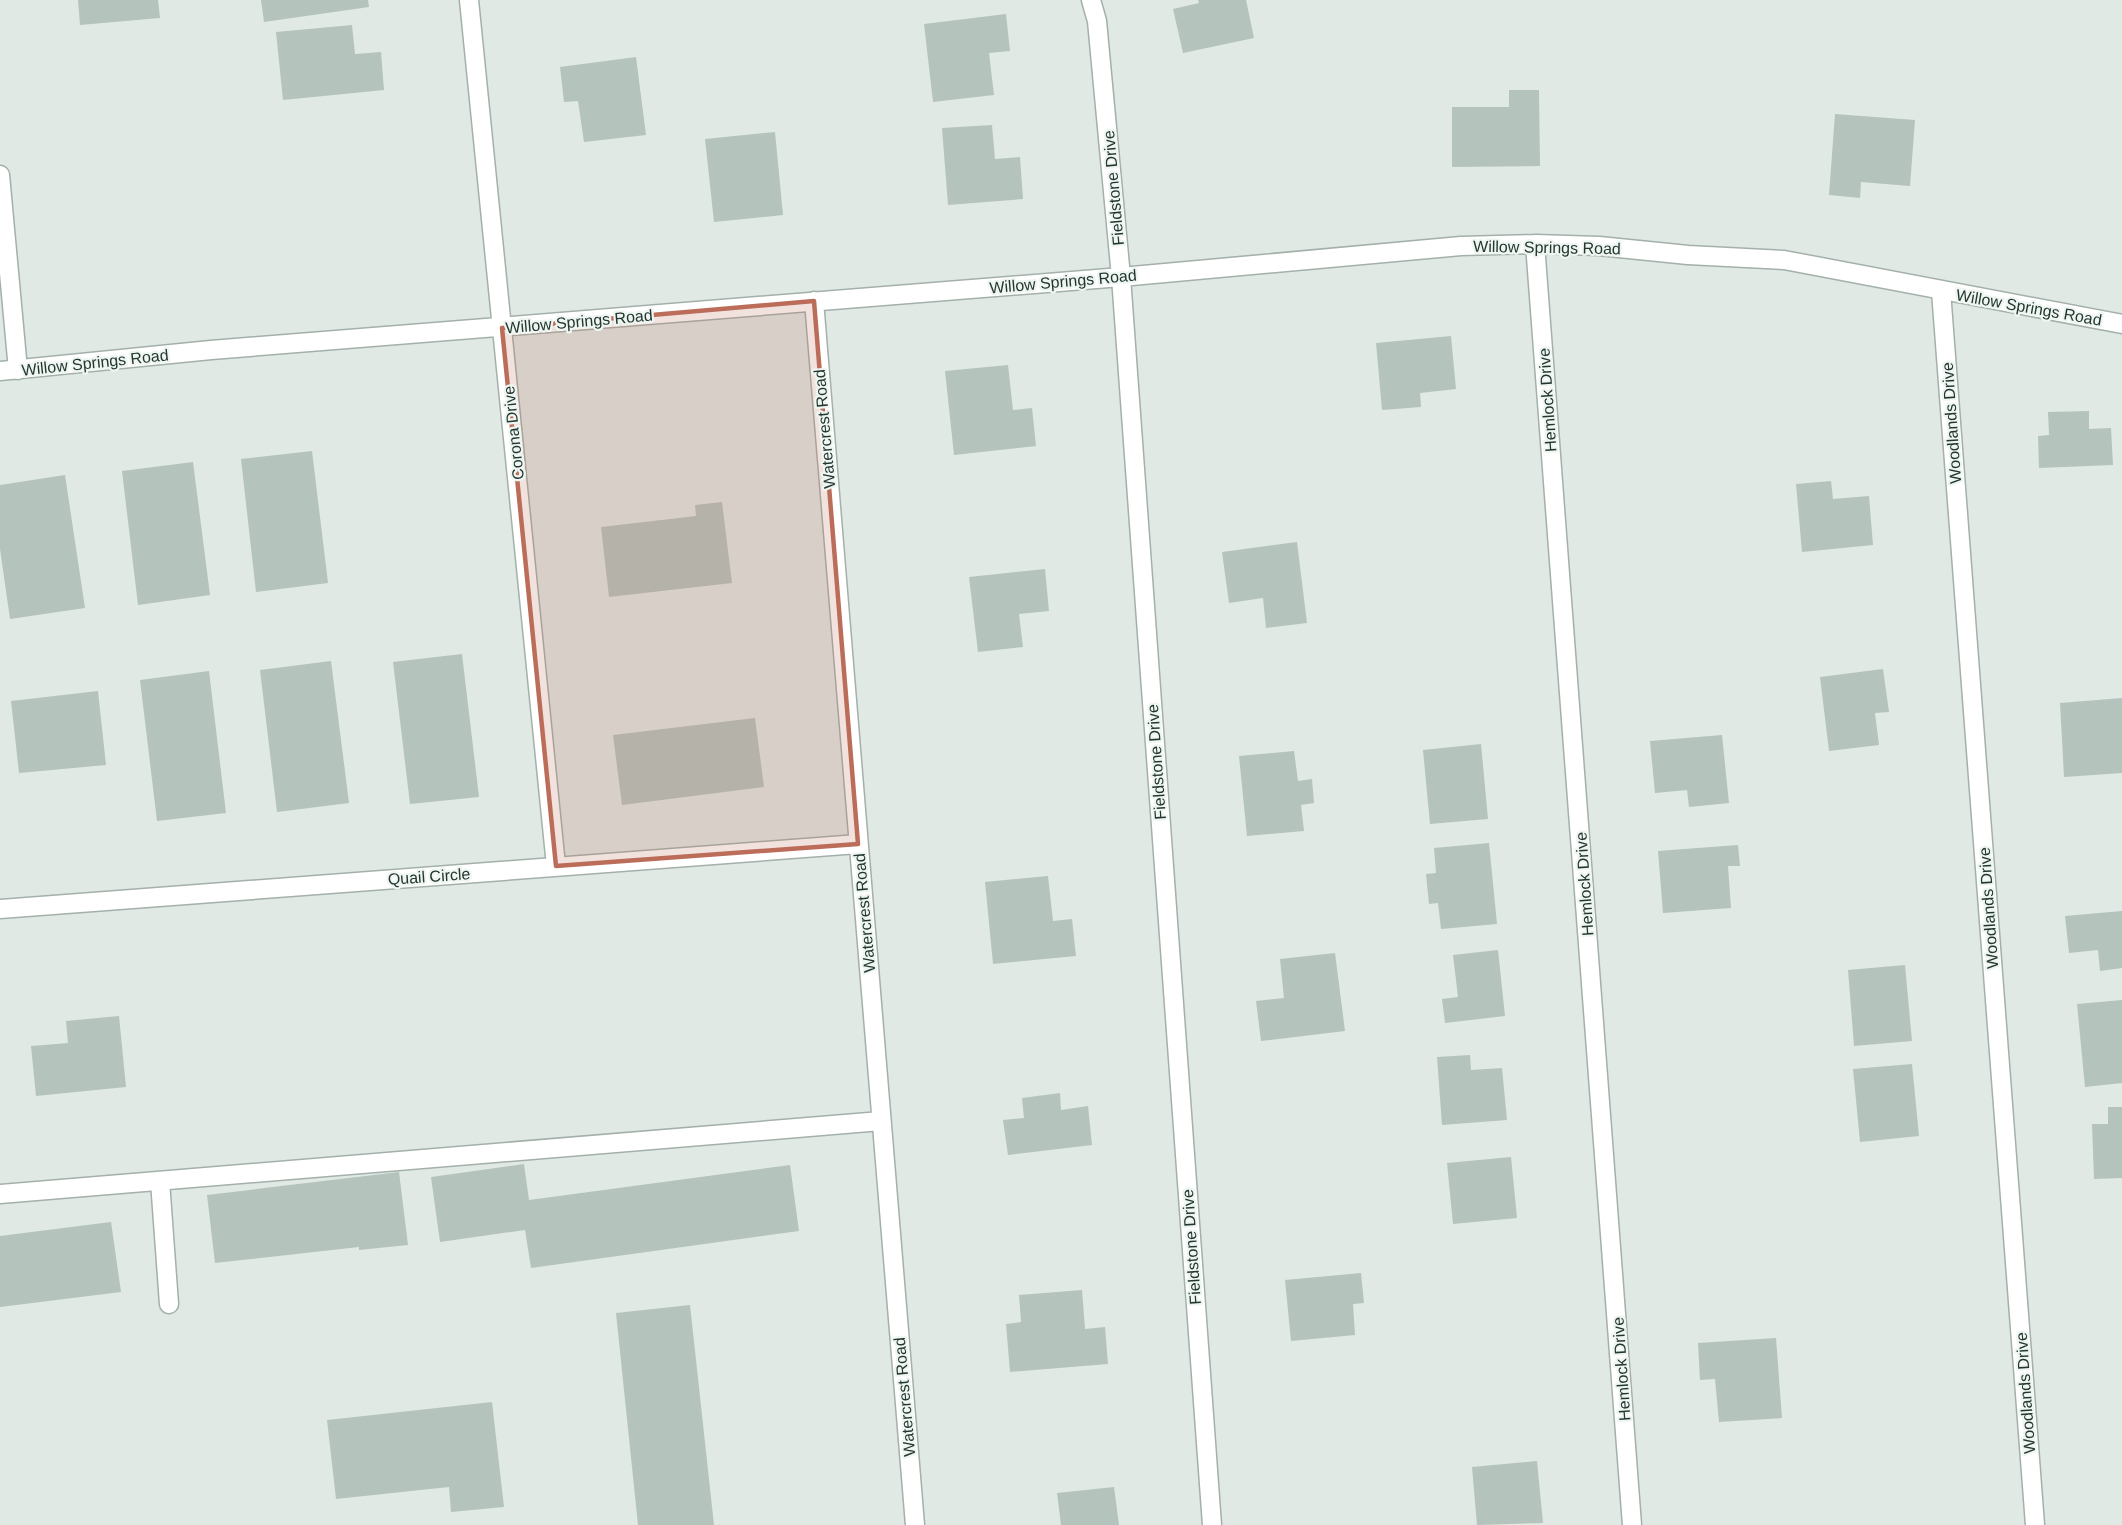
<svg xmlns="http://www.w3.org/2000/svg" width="2122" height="1525" viewBox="0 0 2122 1525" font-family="Arial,sans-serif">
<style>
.building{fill:#b5c3bd}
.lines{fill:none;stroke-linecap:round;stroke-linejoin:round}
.minor-casing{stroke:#a4b0aa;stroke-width:21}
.minor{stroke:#fff;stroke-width:18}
.marked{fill:#bb6d5a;fill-opacity:0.2;stroke:#bb6d5a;stroke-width:4.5;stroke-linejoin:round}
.labels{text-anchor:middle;stroke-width:4.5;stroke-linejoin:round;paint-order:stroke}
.street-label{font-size:16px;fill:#233730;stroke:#eff6f2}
</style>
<rect width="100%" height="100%" fill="#e0e9e4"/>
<path class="building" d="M78 0H158L160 18 80 25Z
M261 0H368L369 7 264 22Z
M1198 0H1246L1254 38 1183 53 1173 9 1199 3Z
M1006 14 1010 51 989 53 994 95 933 102 924 24Z
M352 25 355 54 381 52 384 90 283 100 276 32Z
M636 57 646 135 584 142 578 101 564 102 560 67Z
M1509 90H1539L1540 166 1452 167V107H1509Z
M1835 114 1915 120 1910 186 1861 182 1860 198 1829 195Z
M992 125 995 159 1020 157 1023 199 948 205 942 128Z
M775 132 783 215 714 222 705 139Z
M1451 336 1456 389 1420 393 1421 407 1382 410 1376 343Z
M1008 365 1013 410 1032 408 1036 446 954 455 945 371Z
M2089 411V429L2111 428 2113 465 2039 468 2038 436 2049 435 2048 412Z
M312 451 328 583 256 592 241 459Z
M193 462 210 595 138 605 122 471Z
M65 475 85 608 10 619 0 549V485Z
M1831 481 1833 499 1869 496 1873 545 1802 552 1796 484Z
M722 502 732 583 609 597 601 527 696 516 695 505Z
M1297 542 1307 623 1266 628 1263 598 1229 603 1222 552Z
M1045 569 1049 611 1019 614 1023 647 978 652 969 577Z
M462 654 479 797 410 804 393 662Z
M331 661 349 803 277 812 260 670Z
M1883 669 1889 712 1875 713 1879 745 1829 751 1820 677Z
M209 671 226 813 157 821 140 680Z
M98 691 106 765 19 773 11 701Z
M2122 698V773L2064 777 2060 703Z
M755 718 764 787 622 805 613 735Z
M1722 735 1729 803 1689 807 1687 790 1655 793 1650 741Z
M1481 744 1488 819 1430 824 1423 750Z
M1294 751 1298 781 1312 779 1314 803 1301 805 1304 831 1247 836 1239 756Z
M1489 843 1497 924 1441 929 1438 903 1429 904 1426 874 1436 873 1434 848Z
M1738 845 1740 866H1728L1731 908 1663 913 1658 851Z
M1048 876 1053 921 1072 919 1076 956 993 964 985 882Z
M2122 911V968L2100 971 2098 950 2069 953 2065 916Z
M1498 950 1505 1016 1445 1023 1442 999 1458 997 1453 955Z
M1335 953 1345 1031 1261 1041 1256 1001 1284 998 1280 959Z
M1905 965 1912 1041 1854 1046 1848 970Z
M2122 1000V1083L2085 1087 2077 1004Z
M119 1016 126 1087 36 1096 31 1046 68 1043 66 1021Z
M1470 1055 1471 1070 1502 1068 1507 1120 1442 1125 1437 1057Z
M1912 1064 1919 1136 1860 1142 1853 1069Z
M1060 1093 1061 1110 1088 1106 1092 1145 1008 1155 1003 1120 1024 1118 1022 1098Z
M2108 1107H2122V1178L2094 1179 2092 1124H2108Z
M1511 1157 1517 1218 1453 1224 1447 1163Z
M524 1164 529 1200 790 1165 799 1231 531 1268 525 1230 440 1242 431 1177Z
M399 1172 408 1245 359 1250V1247L215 1263 207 1195Z
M111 1222 121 1292 0 1307V1236Z
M1361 1273 1364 1303 1353 1304 1355 1335 1291 1341 1285 1280Z
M1082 1290 1085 1329 1105 1327 1108 1364 1010 1372 1006 1324 1021 1322 1019 1295Z
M690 1305 714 1525H638L616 1313Z
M1776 1338 1782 1418 1719 1422 1715 1379 1700 1380 1698 1343Z
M492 1402 504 1507 451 1512 449 1487 336 1499 327 1420Z
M1537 1461 1543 1523 1477 1525 1472 1467Z
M1114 1487 1119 1525H1061L1057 1493Z"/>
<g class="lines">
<defs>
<path id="minor" d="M469 0 556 866
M1091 0 1097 21 1121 277 1212 1525
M0 175 18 370
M1535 244 1632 1525
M1941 291 2035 1525
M814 301 915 1525
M0 371 211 350 1121 277 1461 246 1535 244 1599 246 1688 255 1784 260 2122 324
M0 909 858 844
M160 1181 169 1304
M0 1194 881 1121"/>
</defs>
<use href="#minor" class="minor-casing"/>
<use href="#minor" class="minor"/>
</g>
<path class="marked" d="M814 301 858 844 556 866 502 328Z"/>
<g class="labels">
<g class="street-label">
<text transform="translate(1113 188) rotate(-95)" y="6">Fieldstone Drive</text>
<text transform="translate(1547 247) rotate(1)" y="6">Willow Springs Road</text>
<text transform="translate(1063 281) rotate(-5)" y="6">Willow Springs Road</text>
<text transform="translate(2029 307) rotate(10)" y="6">Willow Springs Road</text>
<text transform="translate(579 321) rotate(-5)" y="6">Willow Springs Road</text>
<text transform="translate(95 362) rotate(-6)" y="6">Willow Springs Road</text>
<text transform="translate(1547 400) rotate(-94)" y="6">Hemlock Drive</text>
<text transform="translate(1951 423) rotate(-94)" y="6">Woodlands Drive</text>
<text transform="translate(824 429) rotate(-95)" y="6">Watercrest Road</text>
<text transform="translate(513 433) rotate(-96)" y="6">Corona Drive</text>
<text transform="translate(1156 762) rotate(-94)" y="6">Fieldstone Drive</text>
<text transform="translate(429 876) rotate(-4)" y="6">Quail Circle</text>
<text transform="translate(1584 884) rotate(-94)" y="6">Hemlock Drive</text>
<text transform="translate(1988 908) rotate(-94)" y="6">Woodlands Drive</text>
<text transform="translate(864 913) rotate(-95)" y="6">Watercrest Road</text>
<text transform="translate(1191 1247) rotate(-94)" y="6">Fieldstone Drive</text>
<text transform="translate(1621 1369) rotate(-94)" y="6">Hemlock Drive</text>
<text transform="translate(2025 1393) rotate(-94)" y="6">Woodlands Drive</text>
<text transform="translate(904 1397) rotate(-95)" y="6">Watercrest Road</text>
</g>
</g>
</svg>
